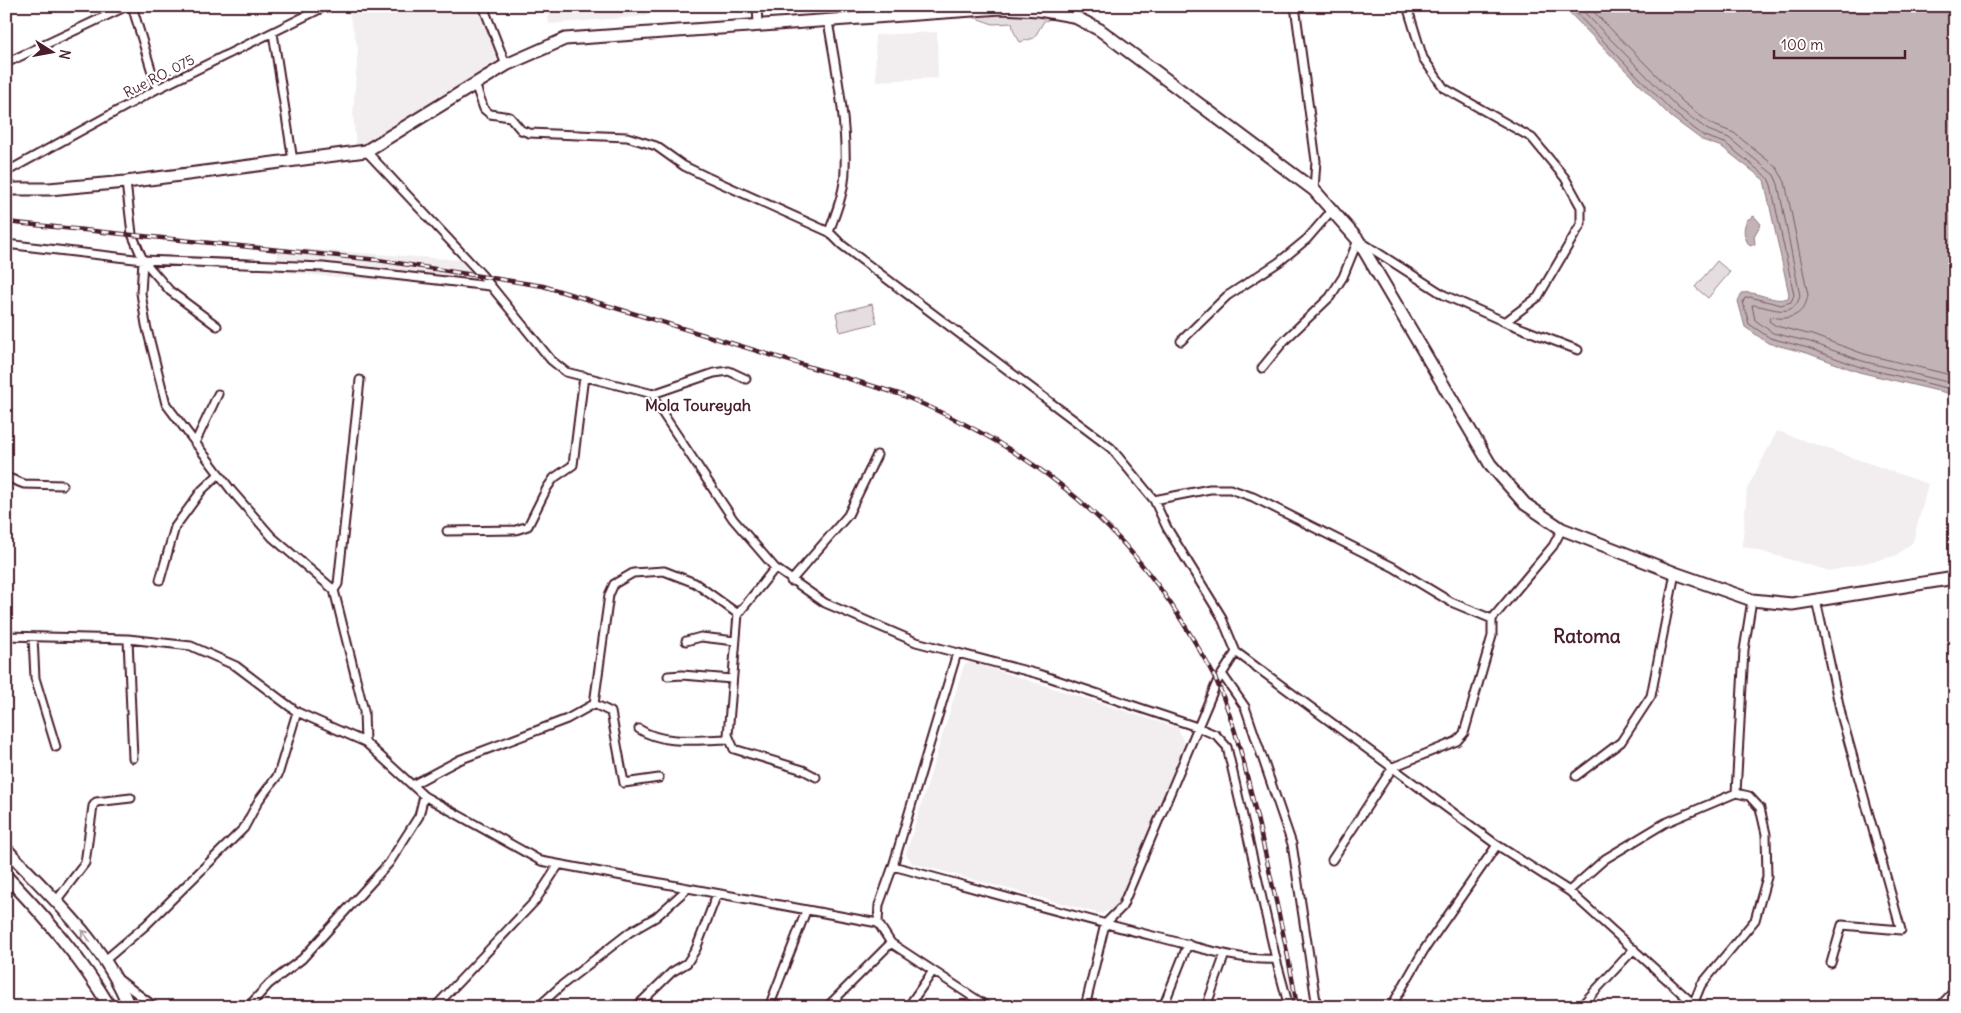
<svg xmlns="http://www.w3.org/2000/svg" width="1961" height="1013" viewBox="0 0 1961 1013" font-family="Delius,sans-serif">
<style>
.built{fill:#f2eeef}
.green{fill:#e5dee0;stroke:#987e86}
.water{fill:#c1b3b6;stroke:#91787e}
.lines{fill:none;stroke-linecap:round;stroke-linejoin:round}
.shore{stroke:#7a5a63;stroke-width:1}
.street-casing{stroke:#4a1f2b;stroke-width:11}
.primary-casing{stroke:#4a1f2b;stroke-width:15}
.street{stroke:#fff;stroke-width:7}
.primary{stroke:#fff;stroke-width:11}
.rail-casing{stroke:#4a1f2b;stroke-width:4.5}
.rail{stroke:#fff;stroke-width:2.5;stroke-dasharray:8;stroke-linecap:butt}
.oneway{stroke:#ae9aa0}
.labels{text-anchor:middle;stroke-width:4.5;stroke-linejoin:round;paint-order:stroke}
.street-label{font-size:14px;fill:#4a1f2b;stroke:#fff}
.quarter-label{font-size:16px;font-weight:bold;fill:#4a1f2b;stroke:#fff}
.district-label{font-size:19px;font-weight:bold;fill:#4a1f2b;stroke:#fff}
</style>
<rect width="100%" height="100%" fill="#fff"/>
<filter id="ink" filterUnits="userSpaceOnUse"><feTurbulence type="fractalNoise" baseFrequency=".02" numOctaves="2"/><feDisplacementMap in="SourceGraphic" scale="10" xChannelSelector="R" yChannelSelector="G"/><feConvolveMatrix kernelMatrix="1 2 1 2 8 2 1 2 1" color-interpolation-filters="sRGB"/></filter>
<g filter="url(#ink)">
<path class="built" d="M347 6H480L490 33 497 60 481 77 367 147 356 148 353 114 358 48Z
M547 6H646L647 16 549 24Z
M937 32 938 78 876 81 875 35Z
M277 247 461 260 488 290 278 272Z
M1777 431 1928 484 1913 542 1895 556 1830 571 1742 546 1747 489Z
M971 662 1178 728 1185 745 1120 905 1101 914 912 863 906 854 964 665Z"/>
<path class="green" d="M967 6H1056L1057 8 1055 18 1044 21 1034 38 1020 42 1014 32 1012 23 993 24 970 16Z
M1717 261 1730 272 1708 298 1695 287Z
M872 304 877 323 840 332 836 313Z"/>
<path class="water" d="M1563 6H1955V395L1859 372 1807 353 1768 343 1745 327 1738 301 1742 293C1757 290 1774 304 1788 298L1789 294 1764 180 1722 147 1702 140 1671 117Z
M1754 216 1761 224 1754 236 1755 244 1750 246C1744 238 1742 230 1747 220Z"/>
<g class="lines">
<path class="shore" d="M1569 6 1674 113 1704 136 1725 143 1768 178 1771 185 1794 295 1791 302 1781 305 1750 297 1745 298 1743 302 1749 324 1770 338 1808 348 1860 367 1955 390
M1578 6 1678 108 1708 130 1729 138 1774 175 1778 184 1800 296C1793 321 1770 306 1752 305L1755 320 1773 333 1810 342 1862 361 1955 384
M1588 6 1683 102 1711 124 1734 133 1777 168 1785 182 1808 295C1805 315 1789 321 1771 317L1769 321 1776 326 1812 335 1864 354 1955 376"/>
<defs>
<path id="street" d="M132 6 157 89
M483 6 506 65
M757 6 758 24
M1295 6 1316 161 1314 190
M828 21C836 70 847 120 845 169 845 191 836 212 829 232
M273 33 293 161
M6 63 127 6
M475 84 484 109 490 114 510 117 521 130 529 133 627 137 656 146 684 166 707 177 829 232 842 245 1111 448 1154 500 1167 528 1221 616 1236 652 1497 845 1569 891 1697 1007
M366 151 482 275 551 360 566 372 653 394 659 408 733 519 775 568 825 603 916 642 1042 675 1197 727 1216 735 1227 747 1276 959
M6 172 157 89 326 6
M126 182 132 234 143 260 141 293 146 325 166 404 231 490 272 537 334 590
M6 244 143 260 323 267 490 286
M143 260 170 291 217 326
M1505 322 1578 350
M1181 341 1227 296 1279 262 1307 239 1332 210
M1262 368 1284 341 1330 297 1343 277 1358 240 1444 295 1505 322 1538 297 1581 224V207L1565 178 1532 138 1444 88 1423 58 1407 6
M360 380 338 584 334 590 364 711 365 742
M653 394 714 373 729 371 746 379
M195 443 218 394
M6 477 24 484 63 485
M1154 500 1210 489H1230L1253 497 1393 567 1451 602 1492 619V636L1464 733 1457 741 1393 767 1332 860
M447 531 516 530 528 526 547 488 554 478 573 465 584 376
M775 568 738 614 728 735 734 749 803 770 816 777
M160 580 175 527 202 490 219 474
M791 581 848 515 877 455
M1816 600 1842 718 1901 930 1842 925 1831 963
M1492 619 1553 546 1562 529
M6 636 128 639 191 646 236 666 297 712 365 742 424 796 541 861 878 923
M33 637 35 678 56 747
M128 639 133 758
M686 641 701 637 735 641
M957 653 893 866 879 905 878 923 891 943 988 1007
M1222 674 1245 707 1292 844 1316 1001 1320 1007
M668 676 682 675 732 679
M594 704 611 712 624 783 659 778
M639 729C665 746 701 739 729 739
M1576 776 1621 742 1651 696 1675 573
M412 785 459 760 567 719 594 704 609 595 614 584 633 573 664 571 695 583 738 614
M893 866C981 890 1068 915 1157 937 1196 946 1236 961 1276 959L1289 1007
M1569 891 1605 859 1665 823 1736 793 1744 650 1752 600
M56 901 85 863 93 806 96 802 131 798
M104 961 146 925 244 828 259 800 278 775 297 712
M118 979 155 1007
M248 1007 269 984 302 959 389 863 419 816 424 796
M435 1007 535 901 558 866
M538 1007 562 985 630 932 656 917 687 889
M636 1007 672 972 687 963 696 949 717 894
M769 1007 806 911
M827 1007 891 943
M908 1007 933 971
M1085 1007 1105 924 1122 907 1217 682 1236 652
M1163 1007 1188 944
M1206 1007 1225 954
M1391 1007 1424 950 1497 845
M1580 1007 1634 949
M1692 1007 1701 985 1755 920 1767 877 1766 834 1760 808 1749 796 1736 793
M1939 1007 1955 990"/>
<path id="primary" d="M6 189H49L126 182 366 151 506 65 565 39 1001 8 1039 10 1073 16 1100 30 1314 190 1358 240 1490 464 1525 504 1562 529 1675 573 1752 600 1792 604 1955 578
M6 849C51 897 105 944 129 1007
M6 876C47 919 79 956 110 1007"/>
</defs>
<use href="#street" class="street-casing"/>
<use href="#primary" class="primary-casing"/>
<use href="#street" class="street"/>
<use href="#primary" class="primary"/>
<defs>
<path id="rail" d="M6 222 378 260 543 286 899 394C1019 443 1112 509 1182 621 1194 641 1207 661 1217 682 1238 731 1249 784 1261 835 1274 892 1288 949 1297 1007"/>
</defs>
<use href="#rail" class="rail-casing"/>
<use href="#rail" class="rail"/>
</g>
<defs><path id="oneway-shaft" d="M-6 0H5M1.5-3L5.5 0L1.5 3" fill="none" stroke-width="1.6" stroke-linecap="round" stroke-linejoin="round" transform="scale(1.25)"/></defs>
<use class="oneway" href="#oneway-shaft" transform="translate(86 936) rotate(-127)"/>
</g>
<g class="labels">
<g class="street-label">
<text transform="translate(159 76) rotate(-27)" y="5">Rue RO. 075</text>
</g>
<g class="quarter-label">
<text x="698" y="411">Mola Toureyah</text>
</g>
<g class="district-label">
<text x="1587" y="643">Ratoma</text>
</g>
</g>
<rect width="1961" height="1013" fill="none" stroke="#fff" stroke-width="25"/>
<rect x="12" y="12" width="1936" height="988" fill="none" stroke="#4a1f2b" stroke-width="2" filter="url(#ink)"/>
<g transform="translate(52 52) rotate(101)" stroke="#ffffff" stroke-width="4" paint-order="stroke">
<path d="M0-4L9 19L0 12L-9 19Z" fill="#4a1f2b"/>
<text y="-8" font-size="14" font-weight="bold" text-anchor="middle" fill="#4a1f2b">N</text>
</g>
<path d="M1774 50v8h131v-8" fill="none" stroke="#4a1f2b" stroke-width="2.5"/>
<text x="1781" y="50" font-size="15" fill="#4a1f2b" stroke="#ffffff" stroke-width="4" paint-order="stroke">100 m</text>
</svg>
